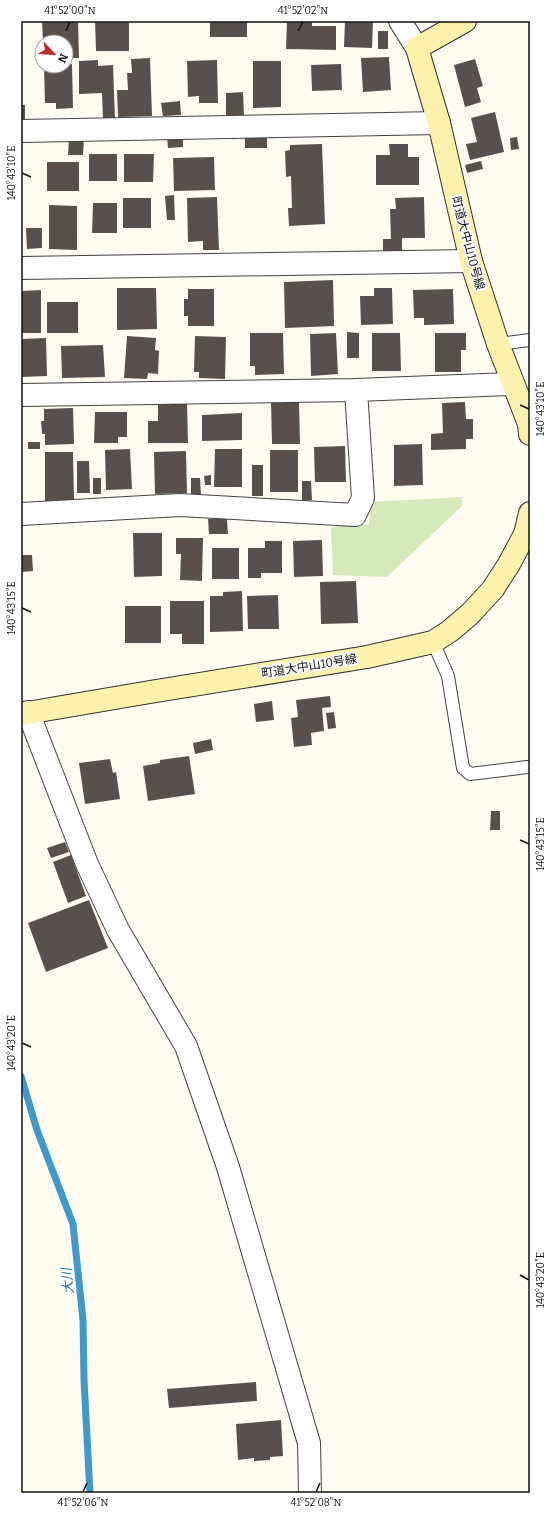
<svg xmlns="http://www.w3.org/2000/svg" width="551" height="1514" viewBox="0 0 551 1514" font-family="Bitter,'Noto Sans JP',serif">
<style>
.green{fill:#d5e9bb}
.lines{fill:none;stroke-linecap:round;stroke-linejoin:round}
.stream{stroke:#3f99cb;stroke-width:7}
.building{fill:#58504c}
.lane-casing{stroke:#424242;stroke-width:14}
.street-casing{stroke:#424242;stroke-width:24}
.secondary-casing{stroke:#313131;stroke-width:24}
.lane{stroke:#fff;stroke-width:12}
.street{stroke:#fff;stroke-width:22}
.secondary{stroke:#fdf1ae;stroke-width:22}
.ticks{fill:none;stroke:#0f0f0f;stroke-width:1.5}
.labels{text-anchor:middle;stroke-width:4;stroke-linejoin:round;paint-order:stroke}
.street-label{font-size:12px;fill:#0f0f0f;stroke:#fff}
.water-label{font-size:13px;font-style:italic;fill:#1a6ba0;stroke:#fff}
.neatline{fill:none;stroke:#0f0f0f;stroke-width:1.5}
.ticks-label{font-size:10px;text-anchor:middle;fill:#0f0f0f}
</style>
<rect width="100%" height="100%" fill="#fffcf2"/>
<path class="green" d="M462 497V506L387 577 333 575 331 527 369 524 371 502Z"/>
<g class="lines">
<path class="stream" d="M21 1076 37 1130 73 1224 83 1320 84 1380 90 1493"/>
</g>
<path class="building" d="M42 21H78L79 58H66V42H43Z
M95 21H129V51H96Z
M210 21H247V37H210Z
M287 21H312V26H336V50L286 49Z
M345 21H373L372 48 344 47Z
M378 31H388V49H378Z
M389 57 391 90 363 92 361 58Z
M150 58 152 116 118 117 117 90H128L127 73H132L131 59Z
M475 59 483 86 477 88 481 102 465 107 454 65Z
M98 60V66L113 65 115 119H103L102 93 79 94V61Z
M217 60 218 103H199V96L188 97 187 61Z
M253 61H281V107L253 108Z
M72 64 73 108 56 109V103H45L44 66H66V65Z
M341 64 342 90 312 91 311 65Z
M243 92 244 115H226V93Z
M180 101 181 115 163 116 161 103Z
M21 105H25V119H21Z
M495 112 504 152 470 160 466 144 477 142 471 118Z
M245 135H267V148H245Z
M183 136V147L168 148 167 137Z
M69 137H84L83 155H68Z
M517 137 519 149 511 150 510 138Z
M322 144 325 224 289 226 288 208H292L291 176 286 177 285 151 290 150V145Z
M389 144H408V157H419V185H376V155H390Z
M89 154H117V181H89Z
M124 154H154L153 182H124Z
M214 157 215 190 174 191 173 158Z
M481 161 483 169 467 173 465 165Z
M47 162H79V191H47Z
M174 195 175 220H167L165 196Z
M217 197 219 250H203V241L188 242 187 198Z
M424 197 425 238H402V252H383V239H391L390 209H396L395 198Z
M123 198H151V228H123Z
M93 203H117V233H92Z
M49 205 77 206V250L49 249Z
M26 228H42V248L27 249Z
M333 280 334 326 285 328 284 282Z
M117 288H156L157 329 117 330Z
M374 288H392L393 324 361 325 360 296H374Z
M188 289H214V326H188V316H184V299H188Z
M453 289 454 324 424 325V318H414L413 290Z
M41 290V333H21V291Z
M47 302H78V333H47Z
M347 332 359 333V358H347Z
M250 333H283L284 374 255 375V366H250Z
M336 333 338 374 311 376 310 334Z
M372 333H400L401 371H372Z
M435 333H466V350H461V372H435Z
M127 336 156 338 155 350 159 351 158 374 148 373 147 379 124 378Z
M195 336 226 337 225 379 199 378V372H194Z
M46 338 47 376 21 377V339Z
M103 345 105 377 62 378 61 346Z
M299 401 300 444H272L271 402Z
M465 402 466 419H473V439H466V449L431 450V434L443 433 442 403Z
M158 404H187L188 443H148V421H158Z
M73 408 74 444 45 445V434H42L41 421H44V409Z
M95 412H127V437H118V443H94Z
M242 413V440L202 441V415Z
M28 442H40V449H28Z
M422 444 423 485 394 486V445Z
M345 446 346 482H315L314 447Z
M130 449 132 489 106 490 105 450Z
M215 449H242V487H214Z
M270 450H298V492H270Z
M186 451 187 493 155 494 154 452Z
M45 452H73L74 500 45 501Z
M77 461H89L90 493H77Z
M252 465H263V496H252Z
M211 475V485H205L204 476Z
M93 478H101V494H93Z
M191 478H200L201 495 191 496Z
M302 481H311L312 500 302 501Z
M208 519H227L228 534H209Z
M133 533H162V576L134 577Z
M176 538H203L202 581 180 580 181 554H176Z
M322 540 323 576 294 577 293 541Z
M265 541H282V573H261V578H248V548H265Z
M212 548H239V579H212Z
M21 555H32L33 571 21 572Z
M356 581 358 623 321 624 320 582Z
M242 591 243 631 210 632V596H223V592Z
M278 595 279 629H248L247 596Z
M170 601H204V644H182V634H170Z
M125 606H161V643H125Z
M330 696 331 707 322 708 324 731 311 733 312 745 294 747 291 718 298 717 296 700Z
M272 701 274 720 256 722 254 704Z
M334 712 336 728 328 729 326 713Z
M211 739 213 750 195 754 193 743Z
M189 756 195 794 148 801 143 766 160 763V760Z
M110 759 113 773 116 772 120 799 85 804 79 763Z
M491 811H500V830H490Z
M65 842 69 852 51 858 47 848Z
M71 855 86 896 68 903 53 862Z
M89 900 108 948 46 972 28 923Z
M256 1382 257 1401 169 1408 167 1389Z
M281 1420 283 1456 270 1457V1460L254 1461V1458L238 1460 236 1424Z"/>
<g class="lines">
<defs>
<path id="lane" d="M498 344 530 340
M433 642 448 676 463 768 470 774 527 767"/>
<path id="street" d="M400 21 417 48
M21 131 439 123
M21 268 471 261
M21 395 356 390 513 384
M21 514 180 505 355 515 363 498 356 390
M28 712 87 864 118 930 186 1046 228 1167 309 1443 310 1493"/>
<path id="secondary" d="M465 21 417 48 439 123 471 261 498 344 529 424 530 434
M21 714 150 692 367 657 433 642 450 631 470 614 493 589 509 564 525 534 530 513"/>
</defs>
<use href="#lane" class="lane-casing"/>
<use href="#street" class="street-casing"/>
<use href="#secondary" class="secondary-casing"/>
<use href="#lane" class="lane"/>
<use href="#street" class="street"/>
<use href="#secondary" class="secondary"/>
</g>
<path class="ticks" d="M66 31 70 22M298 31 303 22M22 173 31 177M520 405 529 409M22 608 31 612M520 840 529 844M22 1043 31 1047M520 1275 529 1280M83 1492 87 1483M316 1492 320 1483"/>
<g class="labels">
<g class="street-label">
<text transform="translate(468 243) rotate(75)" y="4">町道大中山10号線</text>
<text transform="translate(309 666) rotate(-9)" y="4">町道大中山10号線</text>
</g>
<g class="water-label">
<text transform="translate(67 1281) rotate(-96)" y="5">大川</text>
</g>
</g>
<rect width="551" height="1514" fill="none" stroke="#ffffff" stroke-width="44"/>
<g transform="translate(54 54) rotate(115)"><circle r="19" fill="#ffffff" stroke="#9f9f9f"/>
<path d="M0-3L7 15L0 10L-7 15Z" fill="#be2936"/>
<text y="-6" font-size="11" font-weight="bold" text-anchor="middle" fill="#0f0f0f">N</text>
</g>
<rect x="22" y="22" width="507" height="1470" class="neatline"/>
<g class="ticks-label">
<text x="70" y="14">41°52'00"N</text>
<text x="303" y="14">41°52'02"N</text>
<text transform="translate(11 173) rotate(-90)" y="4">140°43'10"E</text>
<text transform="translate(540 409) rotate(-90)" y="4">140°43'10"E</text>
<text transform="translate(11 608) rotate(-90)" y="4">140°43'15"E</text>
<text transform="translate(540 844) rotate(-90)" y="4">140°43'15"E</text>
<text transform="translate(11 1043) rotate(-90)" y="4">140°43'20"E</text>
<text transform="translate(540 1280) rotate(-90)" y="4">140°43'20"E</text>
<text x="83" y="1506">41°52'06"N</text>
<text x="316" y="1506">41°52'08"N</text>
</g>
</svg>
